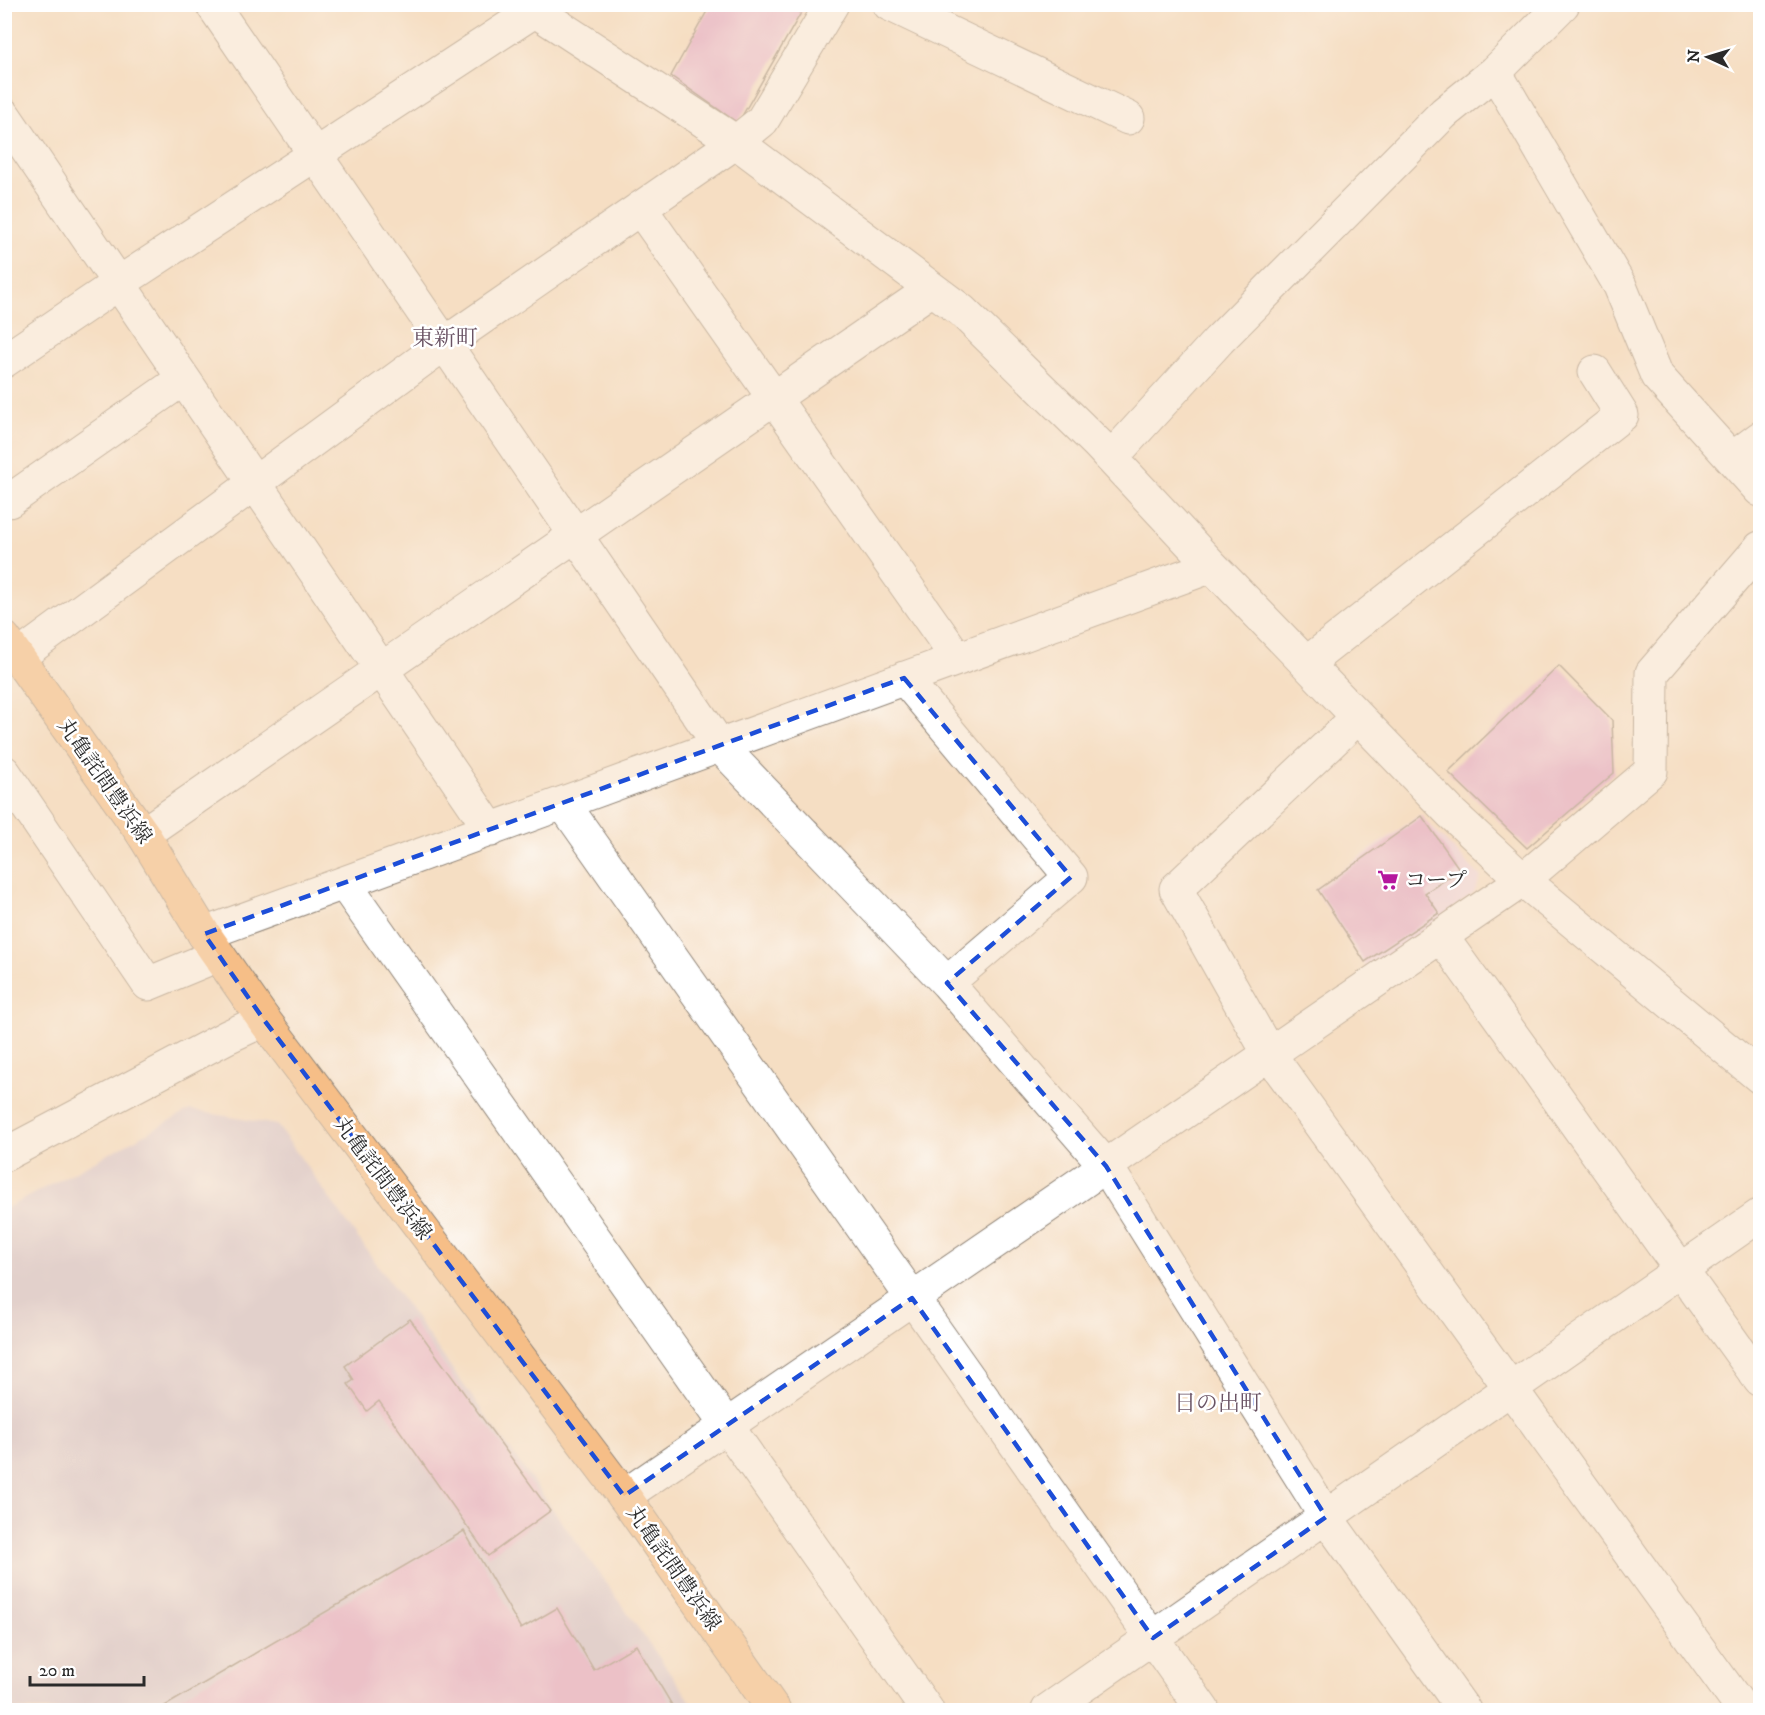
<svg xmlns="http://www.w3.org/2000/svg" width="1765" height="1715" viewBox="0 0 1765 1715" font-family="'IM FELL DW Pica','Noto Serif JP',serif">
<style>
.built{fill:#ecd1eb}
.industrial{fill:#cbbfd5}
.building{fill:#df9dcd}
.lines{fill:none;stroke-linecap:round;stroke-linejoin:round}
.minor-casing{stroke:#908477;stroke-width:35}
.major-casing{stroke:#908477;stroke-width:35}
.minor{stroke:#fff;stroke-width:33}
.major{stroke:#f6be87;stroke-width:33}
.marked{fill:none;stroke:#1d4ed8;stroke-width:4.5;stroke-dasharray:12 8;stroke-linejoin:round}
.labels{text-anchor:middle;stroke-width:5;stroke-linejoin:round;paint-order:stroke}
.street-label{font-size:21px;fill:#2b2b2b;stroke:#fff}
.poi-label{font-size:21px;fill:#2b2b2b;stroke:#fff;text-anchor:start}
.neighbourhood-label{font-size:22px;fill:#6a5364;stroke:#fff}
</style>
<rect width="100%" height="100%" fill="#fff"/>
<filter id="ink" filterUnits="userSpaceOnUse"><feTurbulence type="fractalNoise" baseFrequency=".0167" numOctaves="2"/><feDisplacementMap in="SourceGraphic" scale="12" xChannelSelector="R" yChannelSelector="G"/><feConvolveMatrix kernelMatrix="1 2 1 2 8 2 1 2 1" color-interpolation-filters="sRGB"/></filter>
<filter id="wash" filterUnits="userSpaceOnUse"><feTurbulence type="fractalNoise" baseFrequency=".008" numOctaves="4" result="noise"/><feDisplacementMap in="SourceGraphic" scale="24" xChannelSelector="R" yChannelSelector="G"/><feGaussianBlur stdDeviation="1.35" result="paint"/><feColorMatrix in="noise" values="0 0 0 0 0 0 0 0 0 0 0 0 0 0 0 0 0 1.4 0 .05"/><feComposite in="paint" operator="in"/></filter>
<g filter="url(#wash)">
<rect width="100%" height="100%" fill="#f5dec3"/>
<path class="built" d="M1420 815 1481 877 1474 893 1369 972 1315 889Z"/>
<path class="industrial" d="M190 1110 277 1125 697 1710H5V1209Z"/>
<g id="blocks">
<path class="building" d="M711 4H806L738 123 671 76Z
M1559 666 1612 720 1614 773 1527 848 1448 772Z
M1422 816 1460 870 1425 893 1439 913 1365 962 1318 890Z
M410 1319 550 1511 488 1556 379 1401 367 1411 348 1384 354 1380 345 1366Z
M464 1531 521 1629 557 1608 594 1670 636 1645 675 1710H158Z"/>
</g>
</g>
<g filter="url(#ink)">
<use href="#blocks" fill-opacity="0" stroke="#908477" stroke-width="1.5"/>
<g class="lines">
<defs>
<path id="minor" d="M212 4 720 746 947 983
M525 4 736 142 962 311 1098 444 1212 566 1452 814 1523 880 1760 1077
M889 4 1128 118
M1563 4 1495 72 1620 286 1657 376 1732 459
M4 115 491 830
M640 208 958 659
M4 361 119 283 534 11
M1760 438 1732 459 1760 490
M1111 458 1219 340 1444 113 1495 72
M9 501 183 379
M18 657 444 344 736 142 762 121 832 4
M1307 663 1622 415 1595 372
M904 678 1071 877 947 983 1106 1166 1326 1517 1464 1710
M1358 717 1176 889 1269 1054 1743 1710
M4 772 148 984 218 955
M563 803 1203 1710
M143 834 932 289
M344 883 927 1710
M204 934 1212 566
M1441 936 1760 1380
M4 1155 227 1037 264 1020
M624 1496 1523 880 1651 771 1652 673 1760 548
M1048 1710 1760 1215"/>
<path id="major" d="M4 638 143 834 204 934 264 1020 624 1496 774 1710"/>
</defs>
<use href="#minor" class="minor-casing"/>
<use href="#major" class="major-casing"/>
<use href="#minor" class="minor"/>
<use href="#major" class="major"/>
</g>
</g>
<path d="M0 0H1765V1715H0ZM904 678 1071 877 947 983 1106 1166 1326 1517 1153 1638 912 1298 624 1496 264 1020 204 934Z" fill="#f5dec3" fill-opacity=".55" fill-rule="evenodd"/>
<path class="marked" d="M904 678 1071 877 947 983 1106 1166 1326 1517 1153 1638 912 1298 624 1496 264 1020 204 934Z"/>
<defs>
<symbol id="supermarket-bare" viewBox="-9 -9 18 18"><path d="M-6-5.5h2.5l.6 2H6L4.5 2H-2.5L-4.4-4H-6ZM-1.5 3.2a1.3 1.3 0 1 0 .1 0ZM3 3.2a1.3 1.3 0 1 0 .1 0Z" fill="#b5179e" stroke="#fff" stroke-width="2.5" paint-order="stroke"/></symbol>
</defs>
<g fill-rule="evenodd">
<use href="#supermarket-bare" x="1373" y="865" width="30" height="30"/>
</g>
<g class="labels">
<g class="street-label">
<text transform="translate(105 781) rotate(55)" y="7">丸亀詫間豊浜線</text>
<text transform="translate(383 1178) rotate(53)" y="7">丸亀詫間豊浜線</text>
<text transform="translate(674 1568) rotate(55)" y="7">丸亀詫間豊浜線</text>
</g>
<g class="poi-label">
<text x="1405" y="887">コープ</text>
</g>
<g class="neighbourhood-label">
<text x="445" y="345">東新町</text>
<text x="1218" y="1410">日の出町</text>
</g>
</g>
<rect width="1765" height="1715" fill="none" stroke="#fff" stroke-width="24"/>
<g transform="translate(1708 57) rotate(274)" stroke="#ffffff" stroke-width="4.5" paint-order="stroke">
<path d="M0-4.5L10 22L0 15L-10 22Z" fill="#2b2b2b"/>
<text y="-9" font-size="16" font-weight="bold" text-anchor="middle" fill="#2b2b2b">N</text>
</g>
<path d="M30 1676v9h114v-9" fill="none" stroke="#2b2b2b" stroke-width="3"/>
<text x="39" y="1676" font-size="18" fill="#2b2b2b" stroke="#ffffff" stroke-width="4.5" paint-order="stroke">20 m</text>
</svg>
